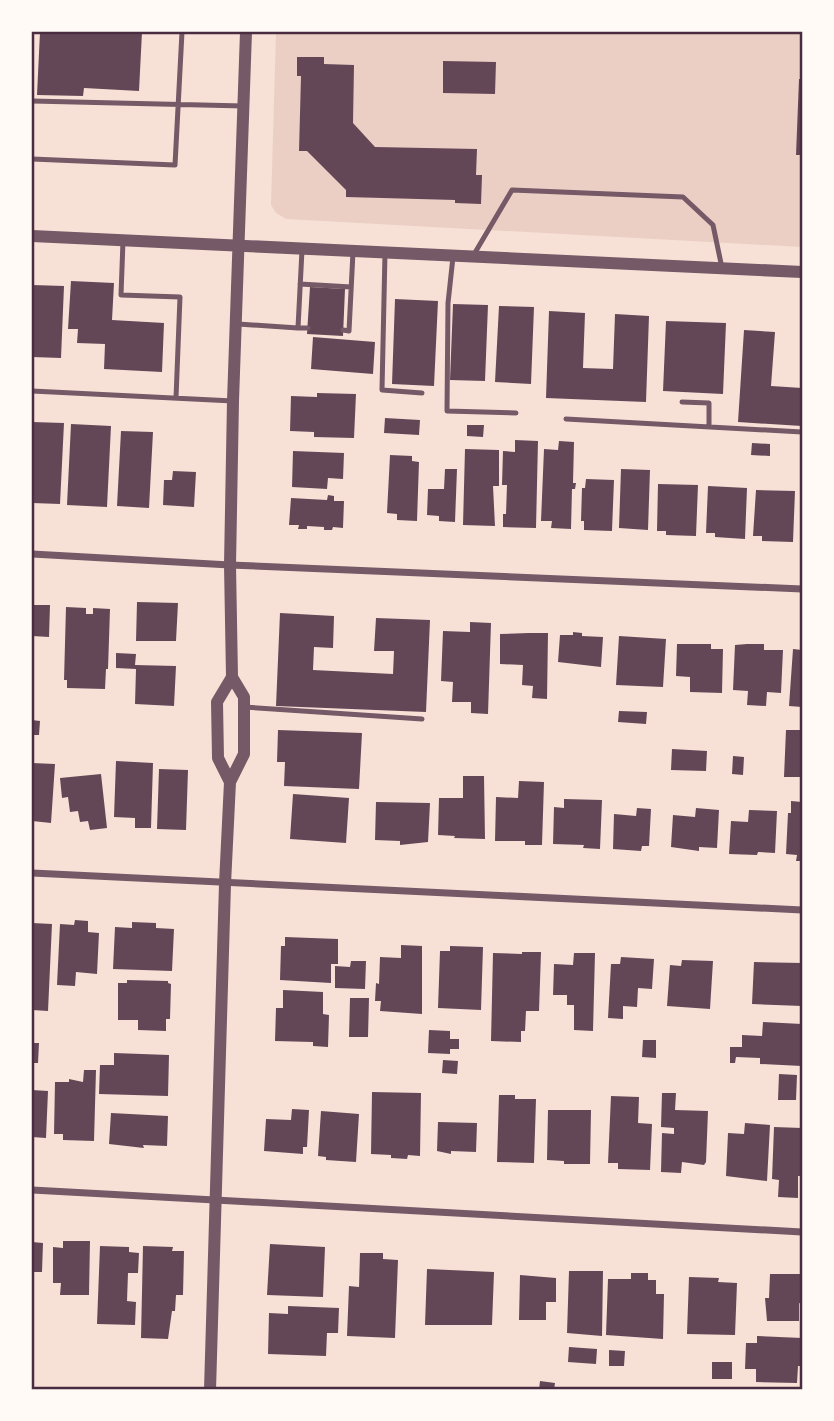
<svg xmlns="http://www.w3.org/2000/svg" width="834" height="1421" viewBox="0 0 834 1421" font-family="Mulish,sans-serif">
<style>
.green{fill:#ebcfc5}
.building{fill:#644757}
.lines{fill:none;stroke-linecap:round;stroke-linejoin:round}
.service{stroke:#755966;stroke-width:5}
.minor{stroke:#755966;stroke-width:7}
.tertiary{stroke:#755966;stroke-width:12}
.neatline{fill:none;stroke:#4a2c40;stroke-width:2.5}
</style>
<rect width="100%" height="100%" fill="#f7e1d7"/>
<path class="green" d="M276 32H802V247L286 219 276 213 271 205Z"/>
<path class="building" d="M40 32H142L139 91 84 88 83 96 37 95Z
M297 57H324V64L354 65 353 123 375 147 477 149 476 175H482L481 204 455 203V200L346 197V190L307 151H299L301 76H297Z
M443 61 496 62 495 94 443 93Z
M799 79H802V155H796Z
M71 281 114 283 112 320 164 323 162 372 104 369 105 344 77 343 78 329H68Z
M32 285 64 286 61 358 32 357Z
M310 287 345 289 343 336 307 334Z
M395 299 438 301 434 386 392 384Z
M453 304 488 305 485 381 450 380Z
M499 306 534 307 531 384 495 382Z
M549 311 585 313 583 368 613 369 615 314 649 316 646 402 546 398Z
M666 321 726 323 723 394 663 391Z
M744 330 775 332 771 386 802 388V426L738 422Z
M313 337 375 342 373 374 311 369Z
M317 393 356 394 354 438 314 437V432L290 431 291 396 317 397Z
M385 418 420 420 419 435 384 433Z
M32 422 64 423 60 504 32 503Z
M71 424 111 426 107 507 67 505Z
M467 425H484L483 437 467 436Z
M121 431 153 432 149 508 117 506Z
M515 440 538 441 536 528 503 527V514H506L507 485H502L503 451 515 452Z
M559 441 574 442 573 483H576L575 489H572L571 529 551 528 552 521H541L544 449 558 450Z
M752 443 770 444V456L751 455Z
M465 449 499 450V486H493L495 526 463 525Z
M293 451 344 453 343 479 328 478 327 489 292 487Z
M390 455 412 456V461L419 462 417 521 397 520V514L387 513Z
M445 469H457L455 522 439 521V516L427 515 428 489H444Z
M621 469 650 470 648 530 619 528Z
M173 471 196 472 194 507 163 505 164 480H172Z
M586 479 614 480 612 531 584 530V521H581L582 488H585Z
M658 484 698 485 696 536 666 535V531H657Z
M708 486 747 488 745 539 715 537V533H706Z
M756 490 795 491 793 542 762 541V536H753Z
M328 495 334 496V501H344L343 528 333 527 332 530H324V527L307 526V529H298L299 525H289L291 498 327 500Z
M137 602 178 603 176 641H136Z
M32 605H50L49 637 32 636Z
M66 607 86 608V614H93V608L110 609 108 669H106L105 689 67 688V680H64Z
M280 613 334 616 333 648 314 647 313 670 393 674 394 651H374L376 618 430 620 426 712 276 706Z
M470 622 491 623 488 714 471 713V702H452L453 682 441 681 443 631 470 632Z
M573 632 582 633V636L603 637 601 667 558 662 560 635H573Z
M529 633H548L547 699 532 698 533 686 522 685 523 665 500 664V634Z
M619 636 666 639 663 687 616 685Z
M677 644H711V649H723L722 693 690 692V677L676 676Z
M747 644H764V650H783L781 693 767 692 766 706 747 705 748 691 733 690 735 645Z
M793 649 802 650V707L789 706Z
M116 653 136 654 135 665 176 666 174 706 135 704 136 669 116 668Z
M619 711 647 712 646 724 618 722Z
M32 720 40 721 39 735H32Z
M278 730 362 733 359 789 284 786 285 762H277Z
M786 730H802V777H784Z
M672 749 707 751 706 771 671 770Z
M733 756 744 757 743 775 732 774Z
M116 761 153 763 151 828H135V818L114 817Z
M32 763 55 764 51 823 32 821Z
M159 769 188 770 186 830 157 829Z
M101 774 107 828 90 830 88 821 80 822 78 811 70 812 68 797 62 798 60 778Z
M463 776H484L485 839 454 838 455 836 438 835 439 798H463Z
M519 781 544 782 542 845H525V841H495L496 797 518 798Z
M293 794 349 798 346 843 290 839Z
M564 799 602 800 600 849 583 848 584 845 553 844 554 807 564 808Z
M791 801 802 802V861H796L797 855 786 854 788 813H791Z
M376 802 430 803 428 842 400 845V841L375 840Z
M637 808 651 809 649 846H642L641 851 613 849 614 814 636 816Z
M696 808 719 810 717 848 699 847V851L671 847 673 815 695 817Z
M749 810 777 811 775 853 758 852 757 855 729 854 731 821 748 822Z
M75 920 88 921V932L99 933 97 974 76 972 75 986 57 985 60 924 74 925Z
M132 922 156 923V928L174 929 172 971 113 969 115 927 132 928Z
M32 923 52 924 48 1011 32 1010Z
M285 937 338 939V964H331V983L280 980 281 946H285Z
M401 945 422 946V1014L380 1011 381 1001H375L376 983 379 984 380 957 401 958Z
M450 946 483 947 481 1010 438 1008 440 951H450Z
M522 952H541L539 1011H526L525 1031H521V1042L491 1041 493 953 522 954Z
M574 953H595L593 1031 574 1030V1005H567V995H553L554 964 573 965Z
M621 957 654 959 652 989 638 988 637 1007 623 1006V1019L608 1018 611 964H620Z
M682 960 713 961 710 1009 667 1006 670 965 681 966Z
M351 961H366L365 989 335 988V966L350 967Z
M754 962 802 963V1006L752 1004Z
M127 980 168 981V983L171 984 170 1019H166V1031L138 1030V1020H118V983H127Z
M283 990 323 992V1014L329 1015 328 1047 313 1046V1042L275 1041 276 1008H283Z
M350 998H369L368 1037H349Z
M763 1022 802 1024V1066L760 1064V1058L736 1057 735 1063H730V1047H742V1035L762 1036Z
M429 1030 450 1031V1039H459V1049H450V1054L428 1053Z
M643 1040H656V1058L642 1057Z
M32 1043H39L38 1063H32Z
M114 1053 169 1055 168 1096 99 1094 100 1065H114Z
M443 1060 458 1061 457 1074 442 1073Z
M84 1070H96L94 1141 63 1140V1134H54L55 1082H69V1079L83 1082Z
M779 1074 797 1075 796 1100H778Z
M32 1090 48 1091 46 1138 32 1137Z
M372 1092 421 1093 420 1156 408 1155 407 1159 391 1158V1155L371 1154Z
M662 1093H676L675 1110 708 1111 706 1162 704 1165 682 1162 681 1173 661 1172 662 1133 674 1134V1128L661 1127Z
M499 1095H515V1099H536L534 1163 497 1162Z
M611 1096 639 1097 638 1123 652 1124 650 1170 618 1169V1163H608Z
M292 1109 309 1110 307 1147H303V1154L264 1151 266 1119 291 1120Z
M548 1110H591L590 1164H564V1161L547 1160Z
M321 1111 359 1114 356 1162 326 1160V1157L318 1156Z
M111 1113 168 1116 167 1146 143 1145 144 1148 109 1144Z
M438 1122 477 1123 476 1152 451 1151V1154L437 1151Z
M745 1123 770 1125 767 1181 726 1176 728 1133 744 1134Z
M774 1127 802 1128V1176H798V1198L778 1197 779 1180 772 1179Z
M63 1241H90L89 1295H60L61 1283H53V1247L63 1248Z
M32 1242 43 1243 42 1272H32Z
M270 1244 325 1247 323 1297 267 1295Z
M100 1246 129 1247V1252L139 1253 138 1273H128L127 1301 136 1302 135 1325 97 1324Z
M143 1246 173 1247 172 1251H184L183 1295H176L175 1311H172L168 1339 141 1338Z
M360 1253H383V1259L398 1260 395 1338 347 1336 349 1286 359 1287Z
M427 1269 494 1272 492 1325H425Z
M569 1271H603L602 1336 567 1333Z
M631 1273H648V1280H656V1294H664L663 1339 606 1335 608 1279H631Z
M770 1274H802V1304L799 1303V1321H767L765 1298H769Z
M520 1275 556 1278V1302H546V1320H519Z
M689 1277 719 1278 718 1282 737 1283 735 1335 687 1334Z
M288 1306 339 1308 338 1333H327L326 1356 268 1354 269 1313 288 1314Z
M757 1336 802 1338V1366H798L797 1383 756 1382V1369H745L746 1343H757Z
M569 1347 597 1349 596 1364 568 1362Z
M609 1350 625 1351 624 1366H609Z
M712 1362H732V1379H712Z
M540 1381 555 1383 554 1390H539Z"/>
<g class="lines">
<path class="service" d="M32 101 244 106
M32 159 175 165 182 32
M123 241 121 295 180 297 176 398
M302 250 298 328H308
M385 253 382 390 422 393
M473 256 512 190 683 197 713 225 722 268
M453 257 448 303 447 411 516 413
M300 284 351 287
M238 324 298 328
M343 330 349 331 353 252
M32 391 233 401
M682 402 709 403V427
M566 419 802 432
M244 707 422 719"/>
<path class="minor" d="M32 554 230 565 802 589
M32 873 802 910
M32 1190 802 1232"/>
<path class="tertiary" d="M32 236 802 272
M230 782 218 758 217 702 232 677
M210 1390 225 884 230 782 244 754V697L232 677 230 565 233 401 246 32"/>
</g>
<rect width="834" height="1421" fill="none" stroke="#fffaf5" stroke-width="66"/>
<rect x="33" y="33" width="768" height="1355" class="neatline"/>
</svg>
